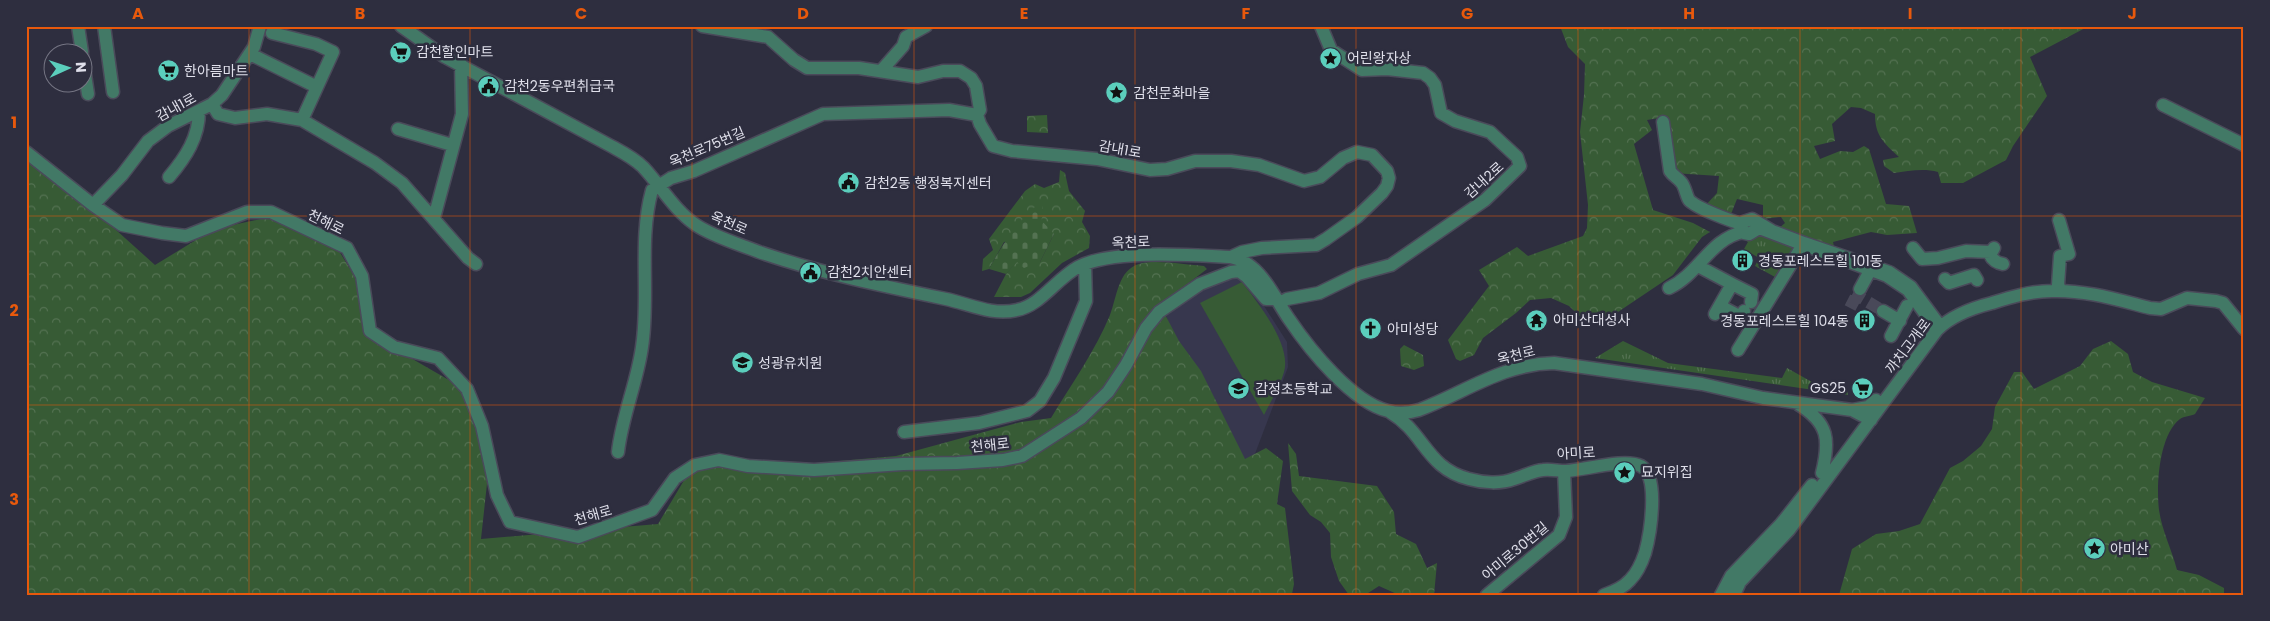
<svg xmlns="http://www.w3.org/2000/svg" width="2270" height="621" viewBox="0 0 2270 621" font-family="Poppins,'Noto Sans KR',sans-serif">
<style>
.built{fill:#37374e}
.grass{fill:url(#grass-tufts)}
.forest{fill:url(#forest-crowns)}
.cemetery{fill:url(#cemetery-stones)}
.pitch{fill:#375b35}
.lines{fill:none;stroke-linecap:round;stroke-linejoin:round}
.minor-tunnel{stroke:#494959;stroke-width:12;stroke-dasharray:12 6;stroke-linecap:butt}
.minor-casing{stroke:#4a4a5a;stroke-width:15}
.minor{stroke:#427966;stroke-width:12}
.grid{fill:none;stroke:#e8590c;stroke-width:1;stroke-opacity:0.55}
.labels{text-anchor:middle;stroke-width:5;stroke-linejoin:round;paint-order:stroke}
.poi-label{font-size:14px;fill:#dfdfea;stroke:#2e2e3f;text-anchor:start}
.street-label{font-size:14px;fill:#dfdfea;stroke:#2e2e3f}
.neatline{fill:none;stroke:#e8590c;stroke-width:2}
.grid-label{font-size:16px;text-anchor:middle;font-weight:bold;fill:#e8590c}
</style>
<defs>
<pattern id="grass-tufts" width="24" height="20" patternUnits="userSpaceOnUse" patternTransform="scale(1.25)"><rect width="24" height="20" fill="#375b35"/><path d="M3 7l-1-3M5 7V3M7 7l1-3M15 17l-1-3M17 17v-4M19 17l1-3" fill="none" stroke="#547252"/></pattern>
<pattern id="forest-crowns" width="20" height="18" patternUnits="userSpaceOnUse" patternTransform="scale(1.25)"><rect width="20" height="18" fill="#375b35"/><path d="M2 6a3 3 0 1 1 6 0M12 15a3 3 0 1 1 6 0" fill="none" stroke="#547252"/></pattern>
<pattern id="cemetery-stones" width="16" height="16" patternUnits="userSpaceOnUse" patternTransform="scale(1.25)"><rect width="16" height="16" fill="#375b35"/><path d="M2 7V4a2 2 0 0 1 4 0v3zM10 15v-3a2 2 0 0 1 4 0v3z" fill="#547252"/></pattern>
</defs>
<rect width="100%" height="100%" fill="#2e2e3f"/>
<path class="built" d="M1239 277 1257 295 1287 342 1288 367 1253 459H1243L1179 353 1166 316 1204 289Z"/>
<path class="grass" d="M1751 235 1768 237 1796 246 1788 257 1782 253 1777 262 1782 266 1775 277 1755 266 1759 258 1744 249 1748 242 1740 237Z
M1623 341 1668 363 1782 378 1787 368 1812 382 1846 386 1848 395 1595 358Z"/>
<path class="forest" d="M1560 26H2089L2030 57 2047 96 2013 146 2006 160 1963 183H1941L1938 172C1924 168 1908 171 1894 173L1884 166 1883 160 1899 157C1884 143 1875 136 1875 114L1861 108 1851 107 1832 124 1835 141 1814 146 1820 159 1840 151 1853 152 1864 146 1869 149 1886 204 1909 206 1917 233 1887 235 1871 232 1833 242 1835 251 1778 229 1785 223 1781 217 1763 219V205L1737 199 1729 219 1704 207 1717 193 1719 176 1673 173 1659 118 1647 120 1652 130 1634 144 1653 210 1693 223 1710 232 1702 237 1673 275 1612 316 1586 322 1569 306 1551 298 1530 300 1516 313 1483 338 1474 355 1460 361 1456 359 1448 340 1489 286 1479 270 1517 247 1528 256 1583 236 1587 228 1588 205 1580 132 1584 95 1585 64 1568 47Z
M1047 115 1048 133 1027 132V116Z
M26 159 56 176 155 265 214 229 270 217 339 251 355 277 364 331 461 387 489 465 481 539 658 524 686 477 701 468 720 466 749 469 896 456 1021 422 1051 418C1071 385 1095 351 1110 315 1117 297 1118 270 1139 264 1154 259 1188 265 1204 266L1207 269 1160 305 1179 341 1201 371 1245 459 1266 448 1283 461 1277 504 1285 508 1294 584 1292 594 26 595Z
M1060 170 1065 173 1069 191 1085 211 1082 222 1090 236 1089 248 1062 263 1030 293 1021 297H994L1006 274 1017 261 1040 262 1054 234 1004 242 989 269 982 271 983 259 993 250 989 239 1025 191 1035 184 1044 188 1059 182Z
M2111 341 2128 354 2133 372 2152 382 2205 398 2195 414C2191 416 2184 416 2180 419 2159 435 2156 485 2159 510 2162 531 2172 550 2177 570L2199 575 2224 588V595H1839L1852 549 1876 534 1899 531 1920 524 1950 468 1963 461 1981 446 1992 429 1995 407 2014 372H2022L2034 389 2080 366 2093 349Z
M1404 345 1423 355 1424 366 1414 370 1401 366 1400 349Z
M1288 443 1296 454 1299 476 1377 486 1394 512 1396 534 1416 544 1427 568 1437 563 1434 595H1399L1379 586 1365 595H1349L1339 581 1331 557 1330 533 1321 522 1310 515 1292 491Z"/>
<path class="cemetery" d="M1041 202 1044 213 1041 220 1054 234 1040 262 1024 268 1017 262 1006 274 989 269C1003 243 1018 220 1041 202Z"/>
<path class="pitch" d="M1242 282C1258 303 1292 345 1284 372 1280 387 1271 401 1264 415L1200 303Z"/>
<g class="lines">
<path class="minor-tunnel" d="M1853 293 1883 311
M1850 308 1860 289"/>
<defs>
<path id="minor" d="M78 26 82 52
M104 26 113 92
M401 26 445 57 611 146C622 152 634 158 643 167 661 186 674 210 696 225 714 237 739 244 759 252 820 273 883 286 946 299 969 304 993 316 1017 310 1041 305 1056 279 1078 267 1112 249 1191 255 1231 257 1261 263 1273 296 1289 319 1310 350 1352 402 1388 411 1398 414 1409 413 1419 410 1466 392 1502 364 1554 363L1702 384 1763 398 1852 410 1871 420
M702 26 768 37 794 60 807 68H859L918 77 943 71H960L971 78 976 86 980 110 977 115 980 124 993 146 1012 151 1097 159 1150 170 1167 169 1195 161H1231L1259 165 1304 181 1320 177 1343 158 1357 152 1372 155 1387 171 1389 178 1387 186 1382 193 1357 217 1326 239 1316 245 1262 248 1242 252 1231 257
M272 33 316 44 333 52 302 120
M250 54 317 87
M82 55 88 94
M881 71 903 46 906 37 926 26
M212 104 218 114 235 118 267 114 302 120 375 163 402 183 468 258 476 264
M2163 105 2244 145
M1663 122 1670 171C1674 177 1677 177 1681 182 1685 186 1686 195 1689 200 1696 208 1731 221 1742 224
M398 129 452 145
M26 152 93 205 122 225 162 233 186 236 247 212H271L347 248 362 276 370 331 394 347 438 358 467 389 482 426 497 495 510 522 578 537 652 510 675 478 695 465 719 460 748 466 814 470 903 464 957 463 1003 460 1022 456 1081 418 1108 392 1126 365 1146 328 1159 312 1200 284 1231 272 1239 271 1247 277 1266 299H1276
M169 177C186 157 199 137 199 111
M93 205 122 175 148 141 168 126 212 104 222 95 254 47 260 26
M434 218 462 114 461 64
M2059 220 2069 254 2060 256 2058 285 2061 291
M1913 248 1922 259 1938 258 1966 251 1991 252
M1994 248 1990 255C1993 261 1997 263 2003 264
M1698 266 1732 284 1715 314
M1945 279 1949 283 1974 275 1977 280
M1732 284 1752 294 1751 302
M1669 288C1699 274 1710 239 1743 232
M1860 289 1872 267
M1279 303 1287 299 1319 293 1358 274 1391 265 1485 200 1520 166 1517 157 1490 132 1455 121 1441 113 1435 85 1430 78 1423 73 1387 69 1362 70 1331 50 1321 26
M1720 306 1741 317 1744 311
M1883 311 1900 321
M1937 330 1908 290 1887 276 1759 228 1749 234 1744 233 1742 228 1743 222 1752 219 1772 231 1804 243 1889 272 1911 287 1940 326
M1891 336 1907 306
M1738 350 1804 243
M1798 404C1829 423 1830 440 1822 473
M1852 410 1868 407 1876 400
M1390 412C1425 433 1426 468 1469 479 1483 483 1501 484 1514 479 1524 476 1533 471 1543 470 1551 469 1558 471 1566 471 1585 470 1625 458 1641 466 1660 477 1650 535 1645 553 1642 562 1637 573 1630 580 1624 587 1613 592 1604 595
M904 432 979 423 1027 411 1040 401 1054 378 1086 301 1085 264
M618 452C622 416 637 383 642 347 650 295 638 241 652 190L671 178 694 171 823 114 949 110 977 115
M1487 595 1559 535 1566 517 1564 471
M1721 595 1731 576 1781 524 1812 485
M1734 595 1740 582 1789 530 1937 330C1952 315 1972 308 1992 303 2011 297 2031 291 2052 291 2086 290 2118 300 2150 308L2161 309 2187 298 2216 301 2223 303 2244 329"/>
</defs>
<use href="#minor" class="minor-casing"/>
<use href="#minor" class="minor"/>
</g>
<path class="grid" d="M249 26V595M470 26V595M692 26V595M914 26V595M1135 26V595M1356 26V595M1578 26V595M1800 26V595M2021 26V595M26 216H2244M26 405H2244"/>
<defs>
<symbol id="supermarket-disc" viewBox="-11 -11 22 22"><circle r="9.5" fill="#5bcebc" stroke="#2e2e3f"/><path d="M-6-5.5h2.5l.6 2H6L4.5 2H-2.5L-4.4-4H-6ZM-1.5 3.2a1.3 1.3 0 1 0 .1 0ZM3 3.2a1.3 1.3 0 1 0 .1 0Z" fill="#111"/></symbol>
<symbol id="sight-disc" viewBox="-11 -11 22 22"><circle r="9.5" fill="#5bcebc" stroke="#2e2e3f"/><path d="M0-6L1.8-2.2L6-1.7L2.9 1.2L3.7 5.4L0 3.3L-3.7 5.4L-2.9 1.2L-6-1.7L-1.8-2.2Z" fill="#111"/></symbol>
<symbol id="civic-disc" viewBox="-11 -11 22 22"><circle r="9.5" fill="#5bcebc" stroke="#2e2e3f"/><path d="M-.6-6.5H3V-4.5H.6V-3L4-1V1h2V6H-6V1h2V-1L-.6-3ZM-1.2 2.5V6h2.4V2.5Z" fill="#111"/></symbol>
<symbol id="building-disc" viewBox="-11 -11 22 22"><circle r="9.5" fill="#5bcebc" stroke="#2e2e3f"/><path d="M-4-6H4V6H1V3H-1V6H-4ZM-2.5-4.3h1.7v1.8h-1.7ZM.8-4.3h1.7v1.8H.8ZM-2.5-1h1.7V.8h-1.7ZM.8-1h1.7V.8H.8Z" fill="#111"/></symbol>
<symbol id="temple-disc" viewBox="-11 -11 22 22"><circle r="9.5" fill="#5bcebc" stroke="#2e2e3f"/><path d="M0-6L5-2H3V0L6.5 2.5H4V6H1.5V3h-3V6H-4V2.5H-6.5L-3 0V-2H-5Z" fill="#111"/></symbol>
<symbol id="church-disc" viewBox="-11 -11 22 22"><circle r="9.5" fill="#5bcebc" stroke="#2e2e3f"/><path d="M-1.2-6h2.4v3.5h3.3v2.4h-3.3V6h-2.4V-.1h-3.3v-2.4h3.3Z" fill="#111"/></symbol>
<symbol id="school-disc" viewBox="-11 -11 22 22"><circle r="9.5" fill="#5bcebc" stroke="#2e2e3f"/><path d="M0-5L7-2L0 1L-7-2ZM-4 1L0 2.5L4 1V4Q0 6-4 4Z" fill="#111"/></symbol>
</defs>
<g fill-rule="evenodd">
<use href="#supermarket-disc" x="388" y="40" width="25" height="25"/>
<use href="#sight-disc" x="1318" y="46" width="25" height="25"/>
<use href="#supermarket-disc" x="156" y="58" width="25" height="25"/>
<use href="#civic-disc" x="476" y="74" width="25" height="25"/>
<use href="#sight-disc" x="1104" y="80" width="25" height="25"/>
<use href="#civic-disc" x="836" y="170" width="25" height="25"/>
<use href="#building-disc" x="1730" y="248" width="25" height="25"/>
<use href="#civic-disc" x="798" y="260" width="25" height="25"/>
<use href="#temple-disc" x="1524" y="308" width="25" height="25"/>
<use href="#building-disc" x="1852" y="308" width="25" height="25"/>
<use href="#church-disc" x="1358" y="316" width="25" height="25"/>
<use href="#school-disc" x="730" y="350" width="25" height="25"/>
<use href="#supermarket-disc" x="1850" y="376" width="25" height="25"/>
<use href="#school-disc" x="1226" y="376" width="25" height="25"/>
<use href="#sight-disc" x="1612" y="460" width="25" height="25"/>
<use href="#sight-disc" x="2082" y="536" width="25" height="25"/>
</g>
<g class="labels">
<g class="poi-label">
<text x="416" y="57">감천할인마트</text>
<text x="1347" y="63">어린왕자상</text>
<text x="184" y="76">한아름마트</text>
<text x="504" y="91">감천2동우편취급국</text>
<text x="1133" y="98">감천문화마을</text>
<text x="864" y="188">감천2동 행정복지센터</text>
<text x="1758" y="266">경동포레스트힐 101동</text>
<text x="827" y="277">감천2치안센터</text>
<text x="1553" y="325">아미산대성사</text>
<text x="1849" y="326" text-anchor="end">경동포레스트힐 104동</text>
<text x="1387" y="334">아미성당</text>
<text x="758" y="368">성광유치원</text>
<text x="1846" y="393" text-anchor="end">GS25</text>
<text x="1255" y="394">감정초등학교</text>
<text x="1641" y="477">묘지위집</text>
<text x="2110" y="554">아미산</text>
</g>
<g class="street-label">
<text transform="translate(176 107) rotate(-29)" y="5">감내1로</text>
<text transform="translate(707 147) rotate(-23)" y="5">옥천로75번길</text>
<text transform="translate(1120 149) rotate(10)" y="5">감내1로</text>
<text transform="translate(1484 180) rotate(-42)" y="5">감내2로</text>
<text transform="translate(326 222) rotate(26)" y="5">천해로</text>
<text transform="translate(729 223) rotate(23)" y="5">옥천로</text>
<text transform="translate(1131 242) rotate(-2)" y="5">옥천로</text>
<text transform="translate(1908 346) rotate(-53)" y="5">까치고개로</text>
<text transform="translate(1516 355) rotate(-14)" y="5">옥천로</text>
<text transform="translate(990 445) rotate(-6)" y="5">천해로</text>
<text transform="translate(1576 453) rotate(-3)" y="5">아미로</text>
<text transform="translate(593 515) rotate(-16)" y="5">천해로</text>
<text transform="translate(1515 551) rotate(-40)" y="5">아미로30번길</text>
</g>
</g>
<rect width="2270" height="621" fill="none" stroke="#2e2e3f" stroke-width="55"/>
<g transform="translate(68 68) rotate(87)"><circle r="24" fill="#2e2e3f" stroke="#757583"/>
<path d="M0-4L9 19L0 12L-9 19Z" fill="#5bcebc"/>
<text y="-8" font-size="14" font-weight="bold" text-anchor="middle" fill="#dfdfea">N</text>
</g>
<rect x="28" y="28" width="2214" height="566" class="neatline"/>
<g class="grid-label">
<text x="138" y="19">A</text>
<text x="360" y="19">B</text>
<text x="581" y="19">C</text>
<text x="803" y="19">D</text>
<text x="1024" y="19">E</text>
<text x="1246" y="19">F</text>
<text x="1467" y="19">G</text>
<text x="1689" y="19">H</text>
<text x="1910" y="19">I</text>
<text x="2132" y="19">J</text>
<text x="14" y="128">1</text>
<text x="14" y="316">2</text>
<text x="14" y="505">3</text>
</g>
</svg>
